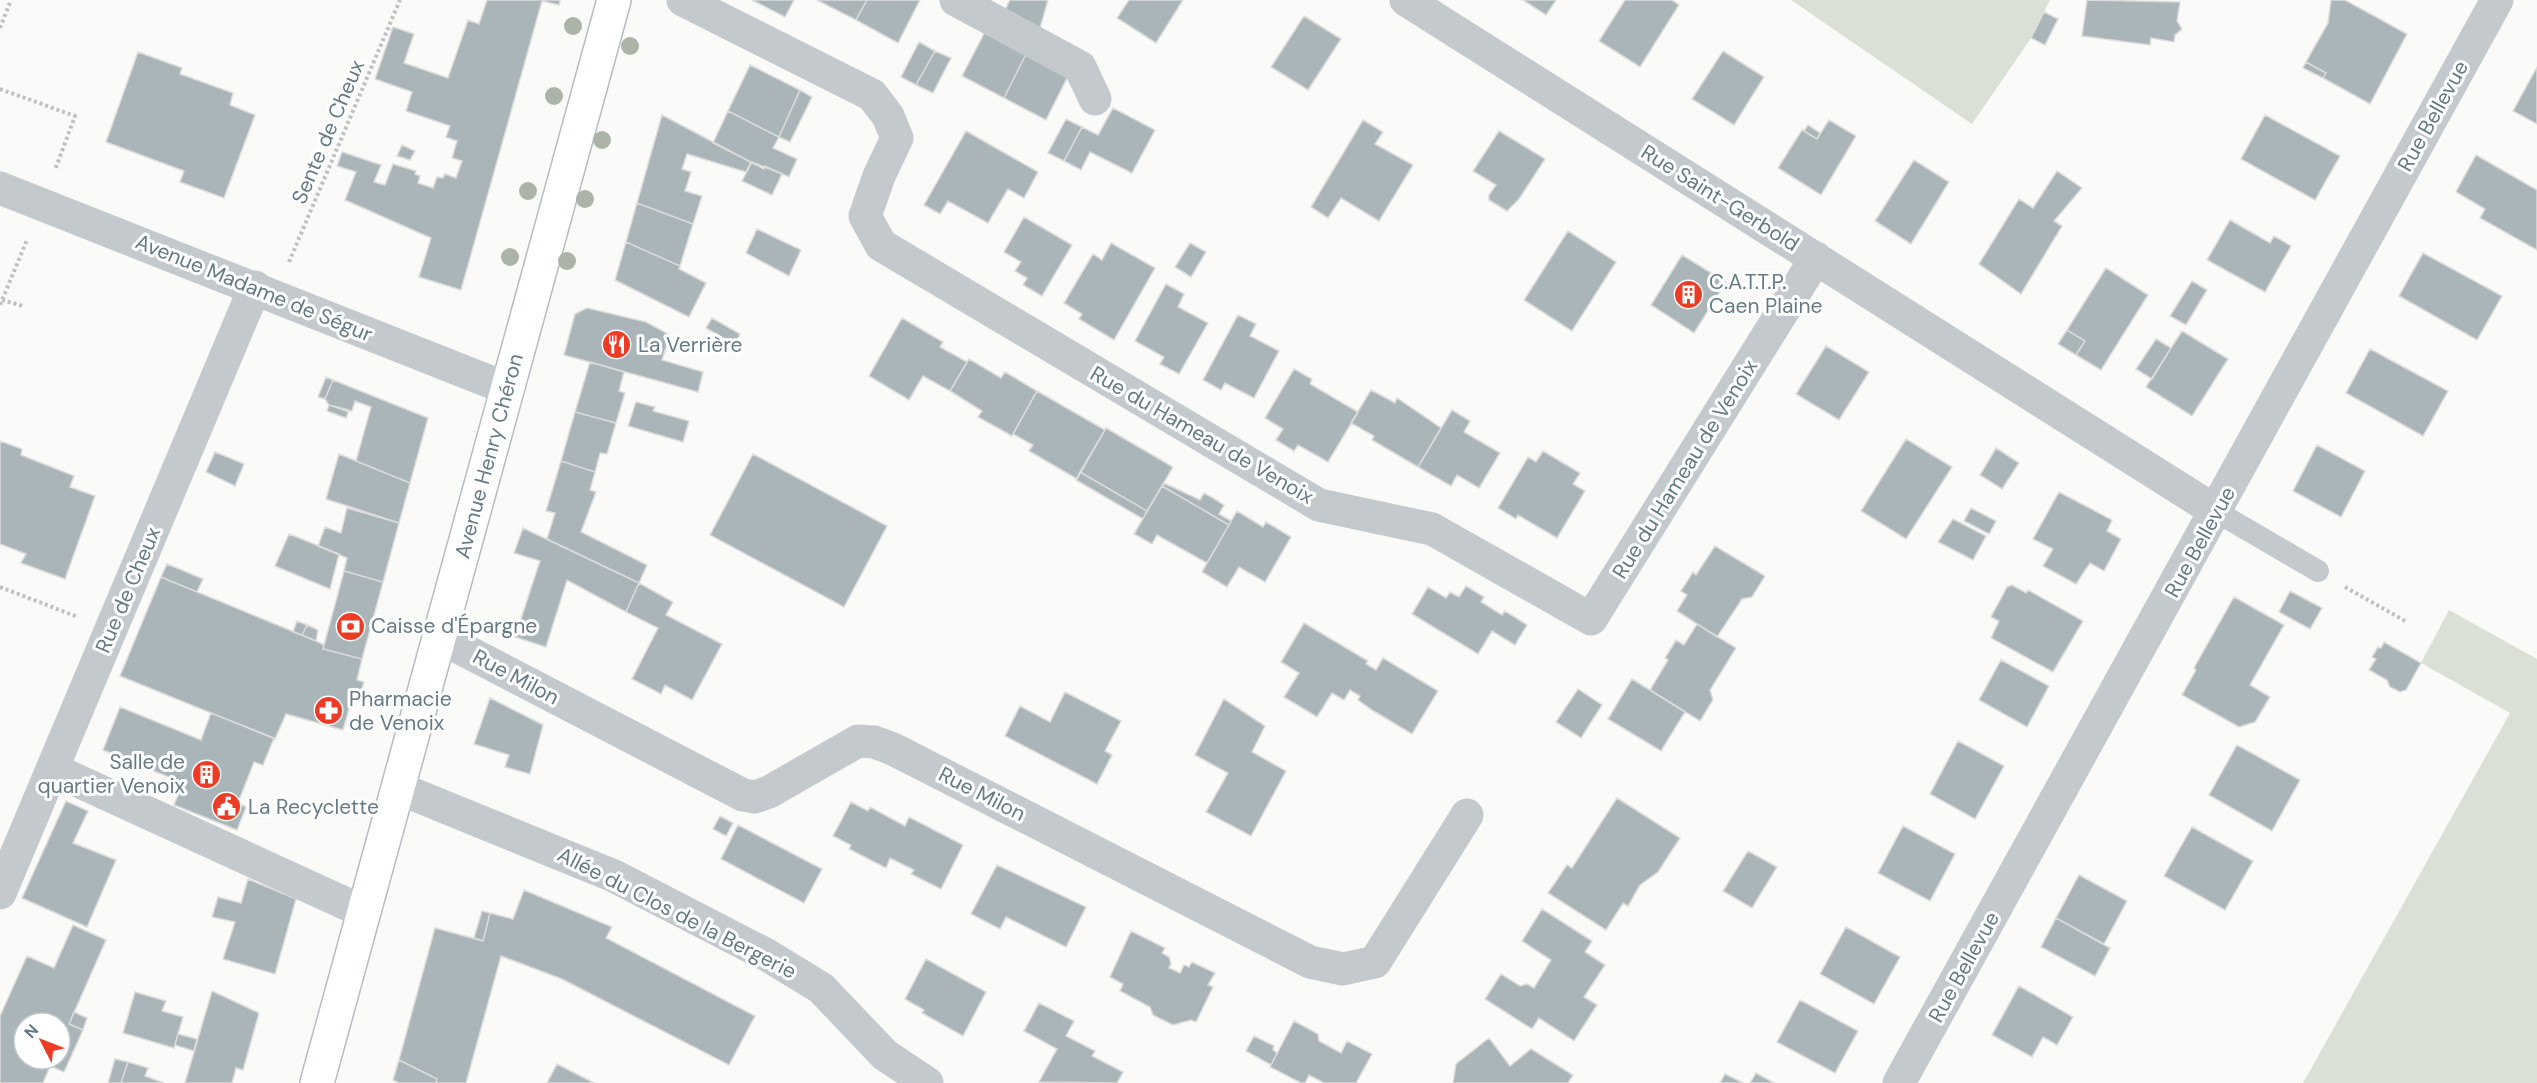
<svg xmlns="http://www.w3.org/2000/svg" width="2537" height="1083" viewBox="0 0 2537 1083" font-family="'DM Sans',sans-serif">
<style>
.green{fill:#dbe0d7}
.building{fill:#aab5ba;stroke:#dcdcda;stroke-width:1.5;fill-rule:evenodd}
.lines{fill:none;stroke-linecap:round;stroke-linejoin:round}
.secondary-casing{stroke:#b5bdc1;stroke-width:36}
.path{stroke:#bdc1c3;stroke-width:4;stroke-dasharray:3 3;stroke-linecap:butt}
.lane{stroke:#c3c9cc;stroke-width:22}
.street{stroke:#c3c9cc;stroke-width:33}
.secondary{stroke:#fff;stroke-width:33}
.tree{fill:#abb4a6}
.labels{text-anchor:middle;stroke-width:6;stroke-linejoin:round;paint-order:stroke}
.street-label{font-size:21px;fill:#647a84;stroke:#fff}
.poi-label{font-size:21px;fill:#647a84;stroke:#fff;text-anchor:start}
</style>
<rect width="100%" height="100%" fill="#fafaf8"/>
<path class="green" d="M1791 0H2050L2031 38 1972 124Z
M2449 610 2537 659V1083H2303L2510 713 2421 663Z"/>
<path class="building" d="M487 0H560L559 5 542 1 461 290 419 277 431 238 345 200 356 172 337 166 342 152 381 165 374 182 385 185 393 164 416 171 415 174 420 176 418 183 433 188 437 177 443 178 445 174 456 178 462 161 452 158 457 141 446 137 450 126 406 111 412 92 375 79 393 27 414 34 404 63 448 78 468 20 479 24Z
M752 0H794L785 17Z
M817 0H867L856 20Z
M867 0H920L898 43 856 20Z
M1010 0H1048L1040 28 1005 10Z
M1129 0H1183L1156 43 1117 18Z
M1523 0H1556L1546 15Z
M1625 0H1672L1679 5 1640 67 1599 41Z
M2087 0 2180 2 2177 21 2182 29 2175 35 2174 42 2151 38 2150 45 2082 36Z
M2331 0H2345L2407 34 2370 104 2323 78 2326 73 2306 62 2328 23Z
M2044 12 2058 19 2045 45 2031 38Z
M1304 16 1341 39 1308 90 1271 67Z
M985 32 1026 54 1004 98 962 76Z
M919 42 935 51 916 85 901 77Z
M935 51 951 58 933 93 916 85Z
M1723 51 1764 77 1734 125 1692 99Z
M138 52 182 68 180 74 233 93 230 105 255 115 224 198 180 182 184 171 106 142Z
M1026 54 1068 76 1046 120 1004 98Z
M2306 62 2326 73 2323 78 2303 68Z
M750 65 800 90 779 137 728 111Z
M2537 67V124L2513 111Z
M800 90 812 97 790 142 779 137Z
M1113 108 1155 130 1132 173 1090 152 1081 170 1064 161 1082 127 1098 135Z
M728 111 779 137 773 148 797 159 789 177 765 166 764 169 713 143Z
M662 115 751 162 746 172 687 154 682 169 691 172 685 191 702 196 693 224 637 203Z
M2265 115 2340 156 2315 200 2241 159Z
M1066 119 1082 127 1064 161 1048 153Z
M1363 120 1383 132 1375 144 1413 165 1379 221 1341 198 1328 218 1311 207Z
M1829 120 1856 136 1821 195 1778 168 1802 130 1817 139Z
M1808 125 1820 133 1817 139 1804 131Z
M966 131 1038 172 1024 198 1008 189 988 223 948 201 940 214 924 205Z
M1499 131 1545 159 1519 199 1507 211 1489 200V195L1496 185 1473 171Z
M402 145 415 151 410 160 397 156Z
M2476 155 2537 190V250L2480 218 2485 209 2456 192Z
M1914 160 1949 182 1911 244 1875 221Z
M752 162 782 174 772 195 742 181Z
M2057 171 2082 188 2054 221 2062 226 2021 294 1979 264 2019 199 2033 208Z
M637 203 693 224 680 266 626 242Z
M1024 217 1072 245 1042 296 1023 285 1027 278 1015 271 1021 262 1004 252Z
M2230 220 2270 243 2274 236 2291 246 2265 292 2207 260Z
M757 229 801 250 789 276 746 253Z
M1568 231 1616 262 1572 331 1524 300Z
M626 242 680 266 679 269 706 283 689 317 615 280Z
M1111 243 1155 268 1114 340 1079 319 1082 314 1064 303 1093 254 1102 260Z
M1190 243 1206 252 1191 277 1175 267Z
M2423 253 2502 296 2477 340 2399 296Z
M1682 255 1726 282 1694 333 1651 305Z
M2106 268 2148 295 2101 370 2076 355 2085 341 2067 330Z
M2192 281 2207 290 2186 325 2170 316Z
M1166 284 1184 294 1178 307 1208 323 1179 374 1160 364 1164 357 1135 341Z
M587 308 646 322 670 335 662 360 703 372 698 392 564 355 575 314Z
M1238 315 1256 324 1250 336 1279 351 1254 398 1225 383 1221 390 1203 380Z
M712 318 740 334 735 345 706 328Z
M902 318 943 342 940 347 967 362 950 391 923 376 909 400 869 376Z
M2067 330 2085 341 2076 355 2058 344Z
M2182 331 2228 359 2192 416 2146 387Z
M2156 339 2171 348 2152 379 2136 369Z
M1826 346 1869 372 1839 420 1796 394Z
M2370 349 2448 391 2423 436 2346 393Z
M969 359 1001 378 1005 372 1037 391 1012 436 978 417 982 411 950 391Z
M590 362 624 372 619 391 625 393 616 423 575 412Z
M1294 369 1312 379 1310 384 1358 412 1328 462 1298 445 1294 451 1276 440 1283 429 1265 418Z
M326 377 333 380 325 399 318 397Z
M333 380 428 418 410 483 356 461 371 407 355 401 352 411H346L329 405 325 399Z
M1371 390 1395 403 1397 398 1441 428 1418 467 1372 440 1374 436 1351 423Z
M1037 391 1105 430 1077 479 1029 451 1033 445 1013 434Z
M636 402 655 407 653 411 689 421 683 442 628 426Z
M329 405 349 410 346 418 327 411Z
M1452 410 1470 421 1464 432 1500 453 1479 488 1457 475 1451 486 1418 467Z
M575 412 616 423 607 454 600 453 595 472 561 461Z
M1106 428 1173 467 1147 511 1080 472Z
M1906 439 1952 467 1906 539 1861 511Z
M0 441 22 449 21 455 74 476 70 487 95 496 65 579 21 563 26 554 0 544Z
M2317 445 2365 471 2341 517 2293 491Z
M1996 448 2019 463 2002 489 1980 475Z
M1543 451 1580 473 1573 484 1585 491 1557 538 1518 515 1516 519 1498 508 1528 457 1536 462Z
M215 452 244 464 235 486 206 472Z
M339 454 410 483 399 523 326 499Z
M753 454 887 526 844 607 710 535Z
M561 461 595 472 590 490 596 492 581 532 647 565 639 583 547 539 555 513 546 511Z
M1080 472 1147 511 1143 519 1076 480Z
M1164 483 1200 500 1204 493 1213 498 1224 505 1219 514 1231 521 1229 525 1162 486Z
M1162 486 1229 525 1207 563 1157 535 1152 544 1134 534Z
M2059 492 2112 520 2107 531 2121 539 2104 571 2090 563 2076 584 2043 566 2053 549 2033 539Z
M347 508 399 523 383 582 344 571 347 558 318 546 325 527 341 533Z
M1971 508 1996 521 1989 534 1964 521Z
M1237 511 1263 527 1266 522 1291 537 1265 582 1239 567 1227 587 1202 572Z
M1953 519 1986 536 1973 560 1938 542Z
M523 528 639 583 626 612 567 580 546 647 515 637 540 561 514 553Z
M289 534 339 554 330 589 275 566Z
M1715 546 1765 576 1752 597 1742 599 1717 637 1677 611 1687 595 1681 591 1693 572 1696 575Z
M167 564 203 579 197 592 161 577Z
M344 571 383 582 362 659 323 649Z
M161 577 316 641 324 645 323 649 362 659 357 680 364 682 358 701 352 698 343 730 286 714 275 739 120 676Z
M639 583 673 602 666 615 722 644 692 700 665 685 661 694 632 679 658 628 626 612Z
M2012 585 2026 593 2028 590 2083 621 2053 672 1991 638 1999 621 1991 617 2007 587Z
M1466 586 1484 597 1481 602 1502 615 1505 611 1527 625 1515 645 1492 631 1478 654 1412 614 1428 587 1446 598 1450 592 1459 597Z
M2290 591 2322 608 2310 629 2279 612Z
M2234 597 2284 625 2250 685 2270 697 2255 722 2239 727 2182 695 2196 670 2194 668Z
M297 621 307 625 302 635 293 632Z
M1304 623 1368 661 1366 664 1376 670 1383 658 1438 691 1412 734 1372 710 1358 700 1360 696 1350 690 1344 700 1332 693 1317 717 1284 697 1299 673 1281 662Z
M1697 624 1736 648 1710 690 1713 700 1700 721 1650 690 1668 660 1665 658 1676 640 1684 645Z
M307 625 318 630 316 641 302 635Z
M2384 642 2421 663 2406 690 2400 692 2390 687 2387 680 2369 670 2376 659 2372 657 2378 647 2381 648Z
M2001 660 2049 686 2027 727 1979 700Z
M1632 679 1685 712 1661 751 1608 719Z
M1578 689 1602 705 1581 738 1556 722Z
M1065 692 1121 721 1105 751 1112 755 1097 784 1005 736 1020 706 1050 722Z
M490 698 543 725 530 774 505 767 509 755 474 744Z
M1224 699 1265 726 1252 752 1286 771 1251 836 1206 812 1228 773 1195 755Z
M120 707 201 740 211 713 274 738 263 765 254 762 238 803 246 807 237 830 174 805 183 783 103 750Z
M1958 741 2004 766 1975 819 1930 794Z
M2237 745 2300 780 2272 831 2209 795Z
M1617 798 1680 838 1658 872 1640 885 1628 906 1623 903 1606 930 1548 893 1567 865 1572 868Z
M66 801 88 811 73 843 116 860 87 927 22 898Z
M851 802 868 811 870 807 905 826 909 817 963 845 941 889 911 874 914 870 890 858 886 868 849 849 851 845 833 836Z
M720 816 733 823 726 836 713 829Z
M738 825 822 869 804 903 721 859Z
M1903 826 1955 854 1930 901 1878 873Z
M2192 827 2253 861 2225 910 2164 876Z
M1748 851 1777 867 1752 908 1723 891Z
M997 865 1086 907 1066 947 1006 917 1000 929 971 914Z
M2079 875 2127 901 2104 944 2056 918Z
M248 879 296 899 275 974 223 959 235 922 212 917 218 897 241 903Z
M524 890 612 927 606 938 755 1016 729 1065 562 979 501 956 466 1083H436L437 1079 399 1060 435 928 483 941 490 913 513 919Z
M1542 909 1592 941 1585 952 1605 965 1584 997 1597 1005 1574 1041 1539 1018 1532 1029 1485 999 1501 974 1520 986 1527 984 1534 988 1551 960 1522 941Z
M482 911 490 913 483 941 474 938Z
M2056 918 2110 948 2095 976 2041 947Z
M73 925 106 940 69 1024 83 1030 64 1072 50 1066 43 1083H0V1016L27 956 54 968ZM24 1023H60V1059H24Z
M1846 927 1900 957 1874 1004 1820 974Z
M1131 931 1165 948 1162 953 1169 957 1171 964 1169 968 1180 973 1184 965 1189 967 1192 962 1215 973 1208 985 1213 987 1196 1022 1191 1020 1173 1025 1153 1015 1150 1007 1120 991 1123 984 1110 977Z
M926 959 986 992 963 1036 922 1013 924 1010 905 999Z
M2019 986 2073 1017 2057 1045 2043 1037 2032 1057 1992 1035Z
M212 991 259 1013 243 1070 236 1068 232 1083H185Z
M135 992 166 1001 162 1011 183 1017 174 1048 123 1033Z
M1800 1000 1858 1031 1835 1073 1777 1042Z
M1039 1003 1074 1021 1066 1036 1095 1051 1092 1056 1123 1072 1117 1083 1039 1082 1057 1049 1024 1031Z
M74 1012 87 1018 83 1030 69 1024Z
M1294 1021 1318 1034 1319 1041 1341 1053 1347 1041 1372 1054 1356 1083H1324L1309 1075 1305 1083H1301L1270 1067Z
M178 1034 197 1039 194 1051 175 1045Z
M1254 1036 1274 1046 1273 1050 1277 1053 1271 1065 1246 1051Z
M1489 1038 1510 1066 1531 1049 1573 1075 1568 1083H1453L1456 1064Z
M115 1059 128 1062 121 1083H108Z
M399 1060 437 1079 436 1083H399L393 1080Z
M128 1062 148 1068 145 1076 164 1083H121Z
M557 1064 594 1083H547Z
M1756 1073 1774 1083H1750Z
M1725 1074 1743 1083H1720Z"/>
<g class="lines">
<defs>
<path id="secondary" d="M317 1083 614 0"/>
</defs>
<use href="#secondary" class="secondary-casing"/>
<path class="path" d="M0 28 11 0
M0 89 75 116 55 170
M289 262 400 0
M2 300 23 306
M0 305 27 240
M0 587 78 617
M2345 587 2407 622"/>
<path class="lane" d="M2217 512 2318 571"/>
<path class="street" d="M683 0 872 95 888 116 897 138 879 176 865 216 881 245 1319 505 1432 529 1591 619 1816 258
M956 0 1080 67 1095 99
M1406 0 2217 512
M0 188 508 389
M439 637 743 795 755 797 769 792 858 741 874 742 893 749 1310 962 1343 969 1375 962 1467 815
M52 769 364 912
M398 788 614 876 767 955 821 988 885 1055 927 1083
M0 893 255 287
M1899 1083 2497 0"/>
<use href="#secondary" class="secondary"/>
</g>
<g class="tree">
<circle cx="573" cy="26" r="9"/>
<circle cx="630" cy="46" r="9"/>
<circle cx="554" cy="96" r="9"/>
<circle cx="602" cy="140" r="9"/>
<circle cx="528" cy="191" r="9"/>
<circle cx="585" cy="199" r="9"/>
<circle cx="510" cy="257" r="9"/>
<circle cx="567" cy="261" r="9"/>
</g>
<defs>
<symbol id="building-disc" viewBox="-11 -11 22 22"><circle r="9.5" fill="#ec3c26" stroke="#fff"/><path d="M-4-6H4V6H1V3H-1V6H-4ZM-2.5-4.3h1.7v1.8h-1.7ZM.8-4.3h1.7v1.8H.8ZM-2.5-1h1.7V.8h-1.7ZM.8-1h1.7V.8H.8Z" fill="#fff"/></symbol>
<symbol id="restaurant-disc" viewBox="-11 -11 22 22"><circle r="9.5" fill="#ec3c26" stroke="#fff"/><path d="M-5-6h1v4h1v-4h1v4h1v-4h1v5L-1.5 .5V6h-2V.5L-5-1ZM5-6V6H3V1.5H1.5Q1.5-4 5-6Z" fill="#fff"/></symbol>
<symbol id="bank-disc" viewBox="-11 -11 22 22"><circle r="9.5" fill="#ec3c26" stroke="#fff"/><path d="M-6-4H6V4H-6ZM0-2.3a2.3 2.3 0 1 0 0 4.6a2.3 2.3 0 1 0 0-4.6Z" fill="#fff"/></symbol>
<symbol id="pharmacy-disc" viewBox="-11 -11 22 22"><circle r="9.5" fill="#ec3c26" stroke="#fff"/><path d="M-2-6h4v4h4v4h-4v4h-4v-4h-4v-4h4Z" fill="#fff"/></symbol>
<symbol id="civic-disc" viewBox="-11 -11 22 22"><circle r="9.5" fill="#ec3c26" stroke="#fff"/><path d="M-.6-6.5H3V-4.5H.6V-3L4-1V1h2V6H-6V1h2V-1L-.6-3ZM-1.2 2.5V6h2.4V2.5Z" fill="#fff"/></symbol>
</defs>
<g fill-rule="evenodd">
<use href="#building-disc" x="1672" y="278" width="33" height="33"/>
<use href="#restaurant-disc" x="600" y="328" width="33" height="33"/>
<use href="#bank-disc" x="334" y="610" width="33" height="33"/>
<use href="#pharmacy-disc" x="312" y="694" width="33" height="33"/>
<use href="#building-disc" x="190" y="758" width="33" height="33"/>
<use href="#civic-disc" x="210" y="790" width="33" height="33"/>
</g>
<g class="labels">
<g class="street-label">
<text transform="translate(2433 116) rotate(-61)" y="7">Rue Bellevue</text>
<text transform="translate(328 132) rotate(-67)" y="7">Sente de Cheux</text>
<text transform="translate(1720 198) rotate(32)" y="7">Rue Saint-Gerbold</text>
<text transform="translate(254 288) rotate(22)" y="7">Avenue Madame de Ségur</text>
<text transform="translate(1202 435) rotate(30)" y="7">Rue du Hameau de Venoix</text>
<text transform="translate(489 456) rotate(-75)" y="7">Avenue Henry Chéron</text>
<text transform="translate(1685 469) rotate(-58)" y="7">Rue du Hameau de Venoix</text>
<text transform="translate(2200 542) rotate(-61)" y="7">Rue Bellevue</text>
<text transform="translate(128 590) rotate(-67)" y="7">Rue de Cheux</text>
<text transform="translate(516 677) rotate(28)" y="7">Rue Milon</text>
<text transform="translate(982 794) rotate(27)" y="7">Rue Milon</text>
<text transform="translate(677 913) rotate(27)" y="7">Allée du Clos de la Bergerie</text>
<text transform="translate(1964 967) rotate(-61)" y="7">Rue Bellevue</text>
</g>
<g class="poi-label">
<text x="1709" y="289">C.A.T.T.P.<tspan x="1709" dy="24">Caen Plaine</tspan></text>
<text x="638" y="352">La Verrière</text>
<text x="371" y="633">Caisse d'Épargne</text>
<text x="349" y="706">Pharmacie<tspan x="349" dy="24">de Venoix</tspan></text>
<text x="185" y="769" text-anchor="end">Salle de<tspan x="185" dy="24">quartier Venoix</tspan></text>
<text x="248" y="814">La Recyclette</text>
</g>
</g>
<g transform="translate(42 1041) rotate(312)"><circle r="28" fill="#ffffff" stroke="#c1cace" stroke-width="1.5"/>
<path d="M0-4.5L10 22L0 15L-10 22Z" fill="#ec3c26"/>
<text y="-9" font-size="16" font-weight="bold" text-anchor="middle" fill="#647a84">N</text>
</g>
</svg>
